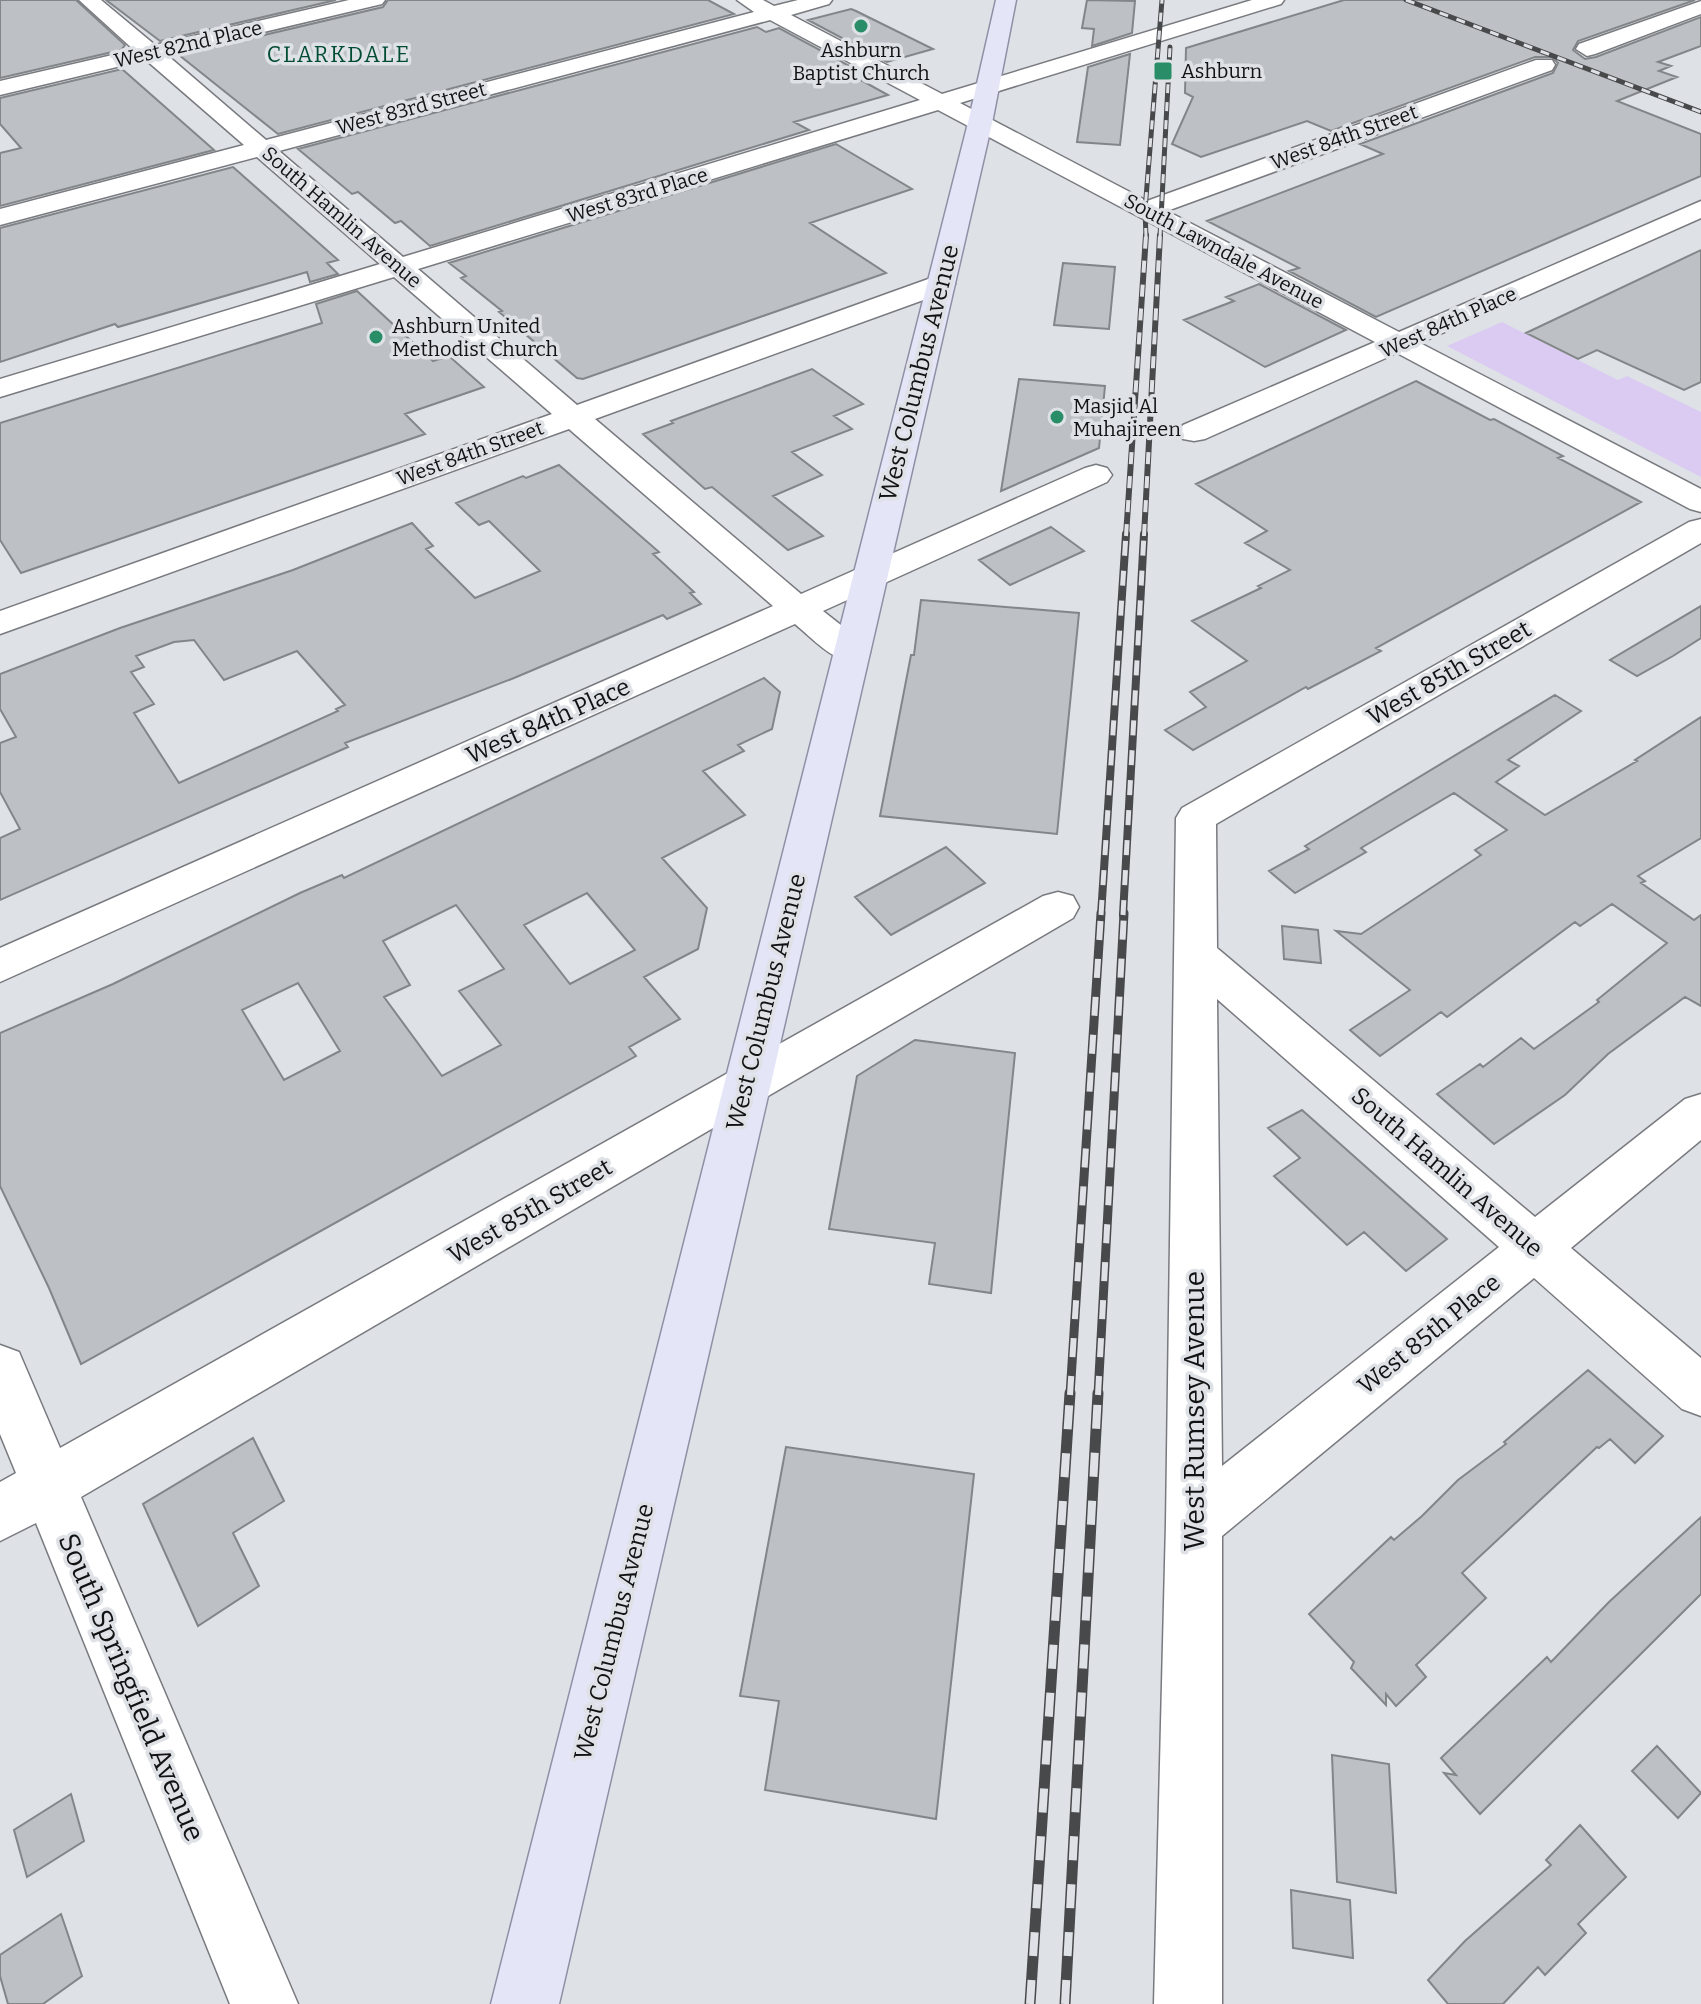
<svg xmlns="http://www.w3.org/2000/svg" width="1701" height="2004" viewBox="0 0 1701 2004" font-family="Bitter,serif">
<style>
.green{fill:#dbcbf2}
.building{fill:#bdc1c5;stroke:#828689;stroke-width:2;fill-rule:evenodd}
.lines{fill:none;stroke-linecap:round;stroke-linejoin:round}
.minor-casing{stroke:#787a7f;stroke-width:3}
.major-casing{stroke:#8f90a5;stroke-width:3}
.minor{fill:#fff;fill-rule:evenodd}
.major{fill:#e5e5f8;fill-rule:evenodd}
.rail-far4-casing{stroke:#48494b;stroke-width:5}
.rail-far3-casing{stroke:#48494b;stroke-width:6}
.rail-far2-casing{stroke:#48494b;stroke-width:8}
.rail-far1-casing{stroke:#48494b;stroke-width:9}
.rail-casing{stroke:#48494b;stroke-width:11}
.rail-far4{stroke:#dee1e6;stroke-width:3;stroke-dasharray:9;stroke-linecap:butt}
.rail-far3{stroke:#dee1e6;stroke-width:4;stroke-dasharray:12;stroke-linecap:butt}
.rail-far2{stroke:#dee1e6;stroke-width:5;stroke-dasharray:15;stroke-linecap:butt}
.rail-far1{stroke:#dee1e6;stroke-width:6;stroke-dasharray:19;stroke-linecap:butt}
.rail{stroke:#dee1e6;stroke-width:8;stroke-dasharray:24;stroke-linecap:butt}
.poi-dot{fill:#298d67;stroke:#dee1e6;stroke-width:3}
.labels{text-anchor:middle;stroke-width:7;stroke-linejoin:round;paint-order:stroke}
.far-street-label{font-size:20px;fill:#111213;stroke:#dee1e6}
.far-poi-label{font-size:20px;fill:#111213;stroke:#dee1e6;text-anchor:start}
.far-neighbourhood-label{font-size:22px;letter-spacing:2px;fill:#004c33;stroke:#dee1e6}
.street-label{font-size:24px;fill:#111213;stroke:#dee1e6}
.near-street-label{font-size:28px;fill:#111213;stroke:#dee1e6}
</style>
<rect width="100%" height="100%" fill="#dee1e6"/>
<path class="green" d="M1502 322 1618 380 1627 376 1701 412V477L1447 346Z"/>
<path class="building" d="M0 0H76L125 45 121 50 0 78Z
M106 0H336L160 41Z
M388 0H708L734 14 278 134 179 55 383 7Z
M1087 0 1135 1 1132 33 1092 46 1094 29 1082 28Z
M1344 0H1695L1578 41 1573 50 1585 59 1596 57 1701 17V46L1658 62 1671 66 1659 71 1677 77 1617 101 1701 134V176L1376 317 1289 271 1299 268 1207 221 1383 154 1360 144 1553 73 1558 63 1552 57H1535L1331 131 1307 121 1201 157 1172 144 1193 97 1185 93 1186 48Z
M851 9 856 11 933 49 887 62 808 20Z
M757 27 766 32 779 28 857 70 848 73 888 95 794 122 809 130 430 246 401 221 395 223 358 192 352 194 298 149Z
M1130 54 1120 145 1077 142 1088 67Z
M122 69 214 150 0 206V153L21 148 0 124V98Z
M836 144 912 189 810 223 886 273 583 379 577 378 499 312 502 311 461 278 466 276 449 263Z
M233 167 338 260 327 263 338 274 310 282 307 272 118 327 115 324 0 362V228Z
M1701 250V382L1684 390 1597 350 1578 359 1526 333Z
M1063 263 1115 267 1109 329 1054 325Z
M1259 284 1346 330 1265 367 1184 320 1234 301 1226 297Z
M357 291 433 361 449 356 484 387 405 414 425 434 21 573 0 540V423L322 323 316 304Z
M812 369 863 404 834 416 852 429 792 452 822 475 773 496 823 536 788 550 712 487 705 489 643 434 673 423 671 421Z
M1019 379 1105 386 1099 448 1001 491Z
M1416 381 1490 420 1494 419 1563 456 1558 458 1641 502 1376 648 1381 651 1308 689 1306 687 1193 750 1165 730 1206 707 1190 692 1247 661 1192 621 1261 588 1258 586 1290 570 1245 543 1267 531 1196 484Z
M559 465 659 552 653 554 694 592 690 593 701 604 667 619 663 615 514 678 345 743 348 747 0 900V838L20 829 0 792V743L16 737 0 709V674L120 628 293 570 412 523 433 546 426 549 475 598 540 571 489 521 479 525 456 503 523 476 526 478ZM194 640 224 680 297 651 345 705 336 709 338 711 179 783 134 713 154 704 131 672 144 667 136 656 174 642Z
M1051 527 1084 551 1010 585 979 560Z
M921 600 1079 613 1057 834 880 816 911 655H914Z
M1701 606V638L1673 656 1637 676 1610 660Z
M764 678 780 692 772 729 738 745 744 751 703 771 745 815 662 858 707 908 698 949 644 977 680 1019 629 1047 636 1056 81 1364 49 1288 0 1186V1033L113 984 300 893 342 875 344 878ZM587 893 635 950 570 984 524 925ZM456 905 504 969 459 991 501 1045 442 1076 384 997 410 985 383 941ZM298 983 340 1051 284 1080 242 1010Z
M1555 695 1581 711 1508 760 1519 766 1496 782 1545 815 1637 761 1635 760 1701 717V838L1638 876 1645 881 1641 883 1694 920 1701 915V1006L1685 997 1608 1054 1565 1095 1494 1144 1437 1094 1480 1064 1483 1067 1521 1038 1534 1049 1599 1002 1597 1000 1667 943 1612 904 1580 926 1575 922 1447 1017 1441 1012 1380 1056 1350 1030 1410 990 1336 931 1361 934 1481 855 1475 850 1507 830 1454 793 1361 848 1366 852 1295 893 1269 871 1309 849 1305 846Z
M946 847 985 883 891 935 855 897Z
M1282 926 1318 930 1321 963 1284 959Z
M915 1040 1015 1053 991 1293 929 1284 935 1243 829 1229 857 1076Z
M1302 1110 1447 1239 1406 1271 1364 1232 1347 1245 1274 1176 1300 1158 1268 1128Z
M1588 1370 1663 1436 1635 1463 1610 1439 1599 1448 1597 1447 1462 1573 1486 1598 1416 1665 1426 1677 1396 1706 1386 1694V1705L1351 1668 1354 1662 1309 1614 1391 1537 1394 1540 1422 1516 1458 1480 1506 1444 1504 1442Z
M253 1438 284 1501 233 1533 259 1586 198 1626 143 1504Z
M786 1447 974 1474 936 1819 765 1790 779 1701 740 1696Z
M1701 1517V1594L1480 1814 1444 1773 1456 1775 1441 1758 1547 1657 1551 1662 1609 1602Z
M1657 1746 1701 1793 1678 1818 1632 1771Z
M1332 1755 1389 1764 1396 1893 1337 1882Z
M71 1794 84 1841 27 1877 14 1830Z
M1580 1825 1626 1877 1578 1924 1586 1933 1545 1975 1538 1967 1503 2004H1448L1428 1980 1465 1941 1551 1865 1546 1860Z
M1291 1890 1350 1900 1353 1958 1293 1948Z
M61 1914 82 1976 43 2004H8L0 1976V1955Z"/>
<g class="lines">
<defs>
<path id="minor" d="M79 0H101L155 45 349 0H385L382 4 167 55 266 140 754 12 737 0H763L774 6 798 0H832L829 4 791 15 942 94 1252 0H1284L1281 4 960 103 1147 201 1536 60H1552L1555 65 1552 70 1167 211 1399 332 1701 201V218L1420 343 1701 489V512L1690 509 1397 353 1205 439 1194 441 1183 439 1179 432 1183 425 1375 342 938 110 418 269 577 405 931 278H951L955 284 951 290 595 419 801 594 1085 468 1096 465 1107 468 1112 475 1107 482 823 611 865 644 870 652 865 660C836 667 816 641 795 624L0 982V948L773 606 569 429 0 634V611L552 414 394 277 0 397V379L380 264 257 157 0 225V209L244 145 146 60 0 95V81L134 50ZM770 20 920 100 403 257 279 151Z
M1701 1V14L1595 54 1587 56 1576 49 1579 44Z
M1701 519V543L1216 824 1217 948 1535 1217 1685 1099 1701 1094V1140L1571 1248 1701 1358V1416L1682 1409 1534 1278 1222 1536V2004H1154L1166 1523 1176 818 1182 808 1689 522ZM1217 999 1499 1247 1222 1466Z
M1058 892 1073 896 1079 907 1073 918 81 1497 298 2004H230L36 1523 0 1541V1482L16 1473 0 1434V1345L19 1352 60 1448 1043 896Z"/>
<path id="major" d="M996 0H1016L992 123 559 2004H491L968 123Z"/>
</defs>
<use href="#minor" class="minor-casing"/>
<use href="#major" class="major-casing"/>
<use href="#minor" class="minor"/>
<use href="#major" class="major"/>
<defs>
<path id="rail-far4" d="M1406 0 1701 112
M1146 237 1145 210 1162 0
M1160 237 1170 47"/>
<path id="rail-far3" d="M1126 536 1146 235
M1144 536 1160 235"/>
<path id="rail-far2" d="M1101 915 1126 534
M1123 915 1144 534"/>
<path id="rail-far1" d="M1070 1395 1101 913
M1098 1395 1124 913"/>
<path id="rail" d="M1030 2004 1070 1393
M1065 2004 1098 1393"/>
</defs>
<use href="#rail-far4" class="rail-far4-casing"/>
<use href="#rail-far3" class="rail-far3-casing"/>
<use href="#rail-far2" class="rail-far2-casing"/>
<use href="#rail-far1" class="rail-far1-casing"/>
<use href="#rail" class="rail-casing"/>
<use href="#rail-far4" class="rail-far4"/>
<use href="#rail-far3" class="rail-far3"/>
<use href="#rail-far2" class="rail-far2"/>
<use href="#rail-far1" class="rail-far1"/>
<use href="#rail" class="rail"/>
</g>
<g class="poi-dot">
<circle cx="861" cy="26" r="8"/>
<rect x="1153" y="61" width="20" height="20" rx="4"/>
<circle cx="376" cy="337" r="8"/>
<circle cx="1057" cy="417" r="8"/>
</g>
<g class="labels">
<g class="far-street-label">
<text transform="translate(188 44) rotate(-13)" y="7">West 82nd Place</text>
<text transform="translate(411 108) rotate(-15)" y="7">West 83rd Street</text>
<text transform="translate(1344 137) rotate(-20)" y="7">West 84th Street</text>
<text transform="translate(637 195) rotate(-17)" y="7">West 83rd Place</text>
<text transform="translate(342 217) rotate(41)" y="7">South Hamlin Avenue</text>
<text transform="translate(1224 251) rotate(28)" y="7">South Lawndale Avenue</text>
<text transform="translate(1448 322) rotate(-24)" y="7">West 84th Place</text>
<text transform="translate(470 453) rotate(-20)" y="7">West 84th Street</text>
</g>
<g class="far-poi-label">
<text x="861" y="57" text-anchor="middle">Ashburn<tspan x="861" dy="23">Baptist Church</tspan></text>
<text x="1181" y="78">Ashburn</text>
<text x="392" y="333">Ashburn United<tspan x="392" dy="23">Methodist Church</tspan></text>
<text x="1073" y="413">Masjid Al<tspan x="1073" dy="23">Muhajireen</tspan></text>
</g>
<g class="far-neighbourhood-label">
<text x="339" y="62">CLARKDALE</text>
</g>
<g class="street-label">
<text transform="translate(919 373) rotate(-76)" y="8">West Columbus Avenue</text>
<text transform="translate(1449 673) rotate(-30)" y="8">West 85th Street</text>
<text transform="translate(548 721) rotate(-24)" y="8">West 84th Place</text>
<text transform="translate(766 1002) rotate(-76)" y="8">West Columbus Avenue</text>
<text transform="translate(1447 1172) rotate(41)" y="8">South Hamlin Avenue</text>
<text transform="translate(530 1211) rotate(-30)" y="8">West 85th Street</text>
<text transform="translate(1429 1334) rotate(-39)" y="8">West 85th Place</text>
<text transform="translate(614 1632) rotate(-76)" y="8">West Columbus Avenue</text>
</g>
<g class="near-street-label">
<text transform="translate(1194 1411) rotate(-90)" y="10">West Rumsey Avenue</text>
<text transform="translate(132 1687) rotate(67)" y="10">South Springfield Avenue</text>
</g>
</g>
</svg>
